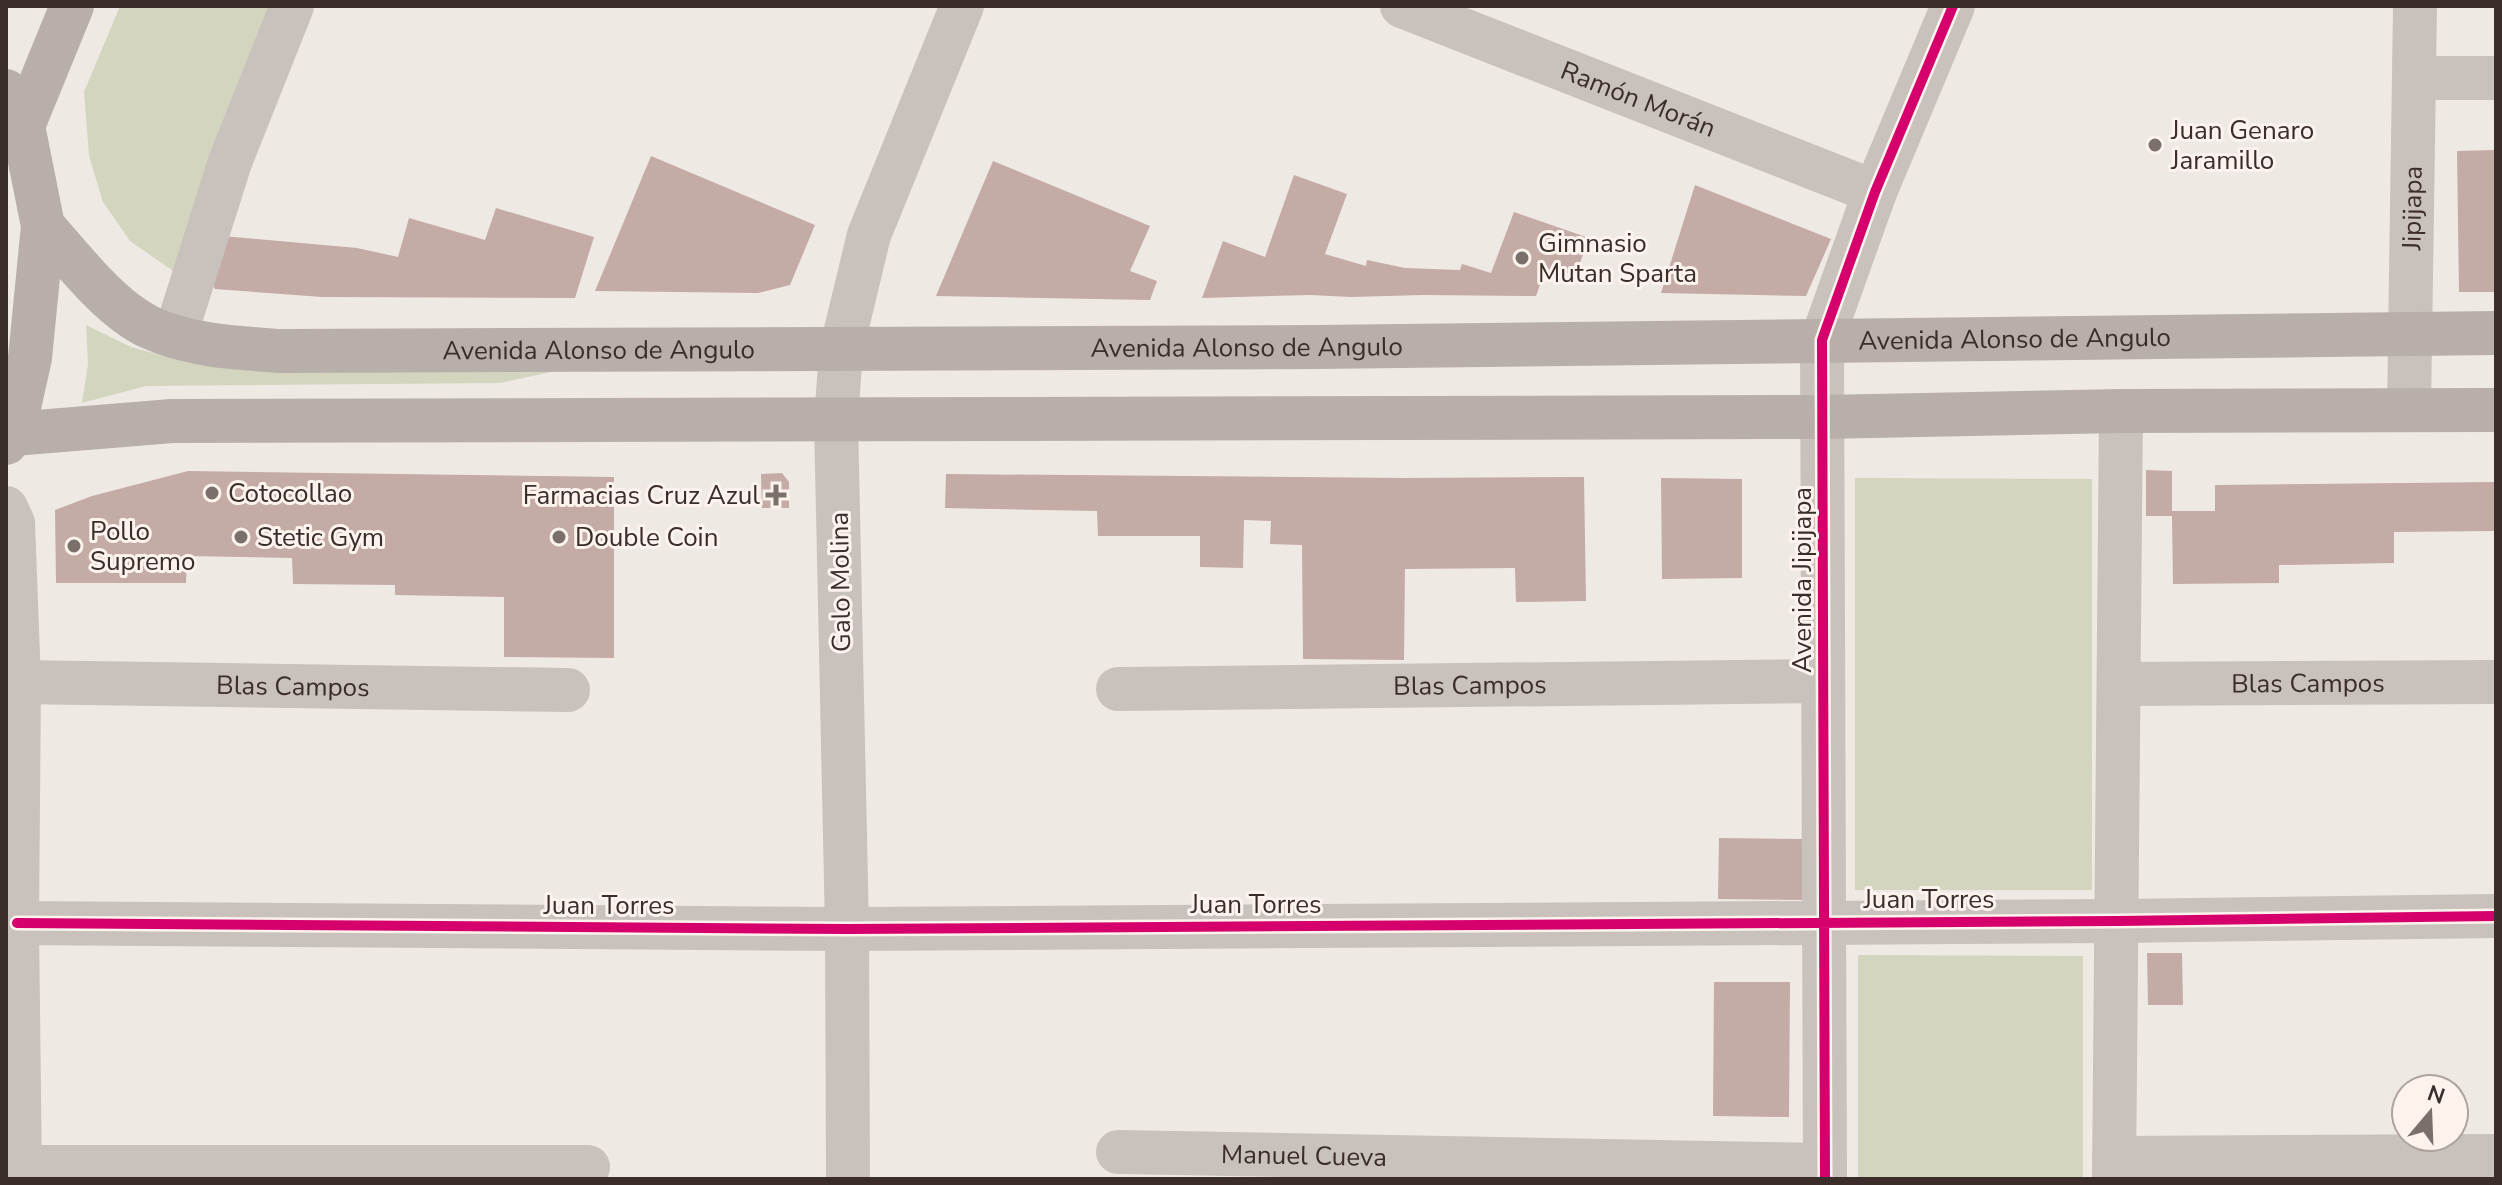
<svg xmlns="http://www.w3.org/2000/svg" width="2502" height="1185" viewBox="0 0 2502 1185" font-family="'Nunito Sans',sans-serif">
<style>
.green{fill:#d3d5be}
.building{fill:#c4aba5}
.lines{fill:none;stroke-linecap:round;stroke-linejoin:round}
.minor{stroke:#c9c1bc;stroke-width:44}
.major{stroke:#b8afab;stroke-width:44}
.cycleway-casing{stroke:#fbf3ec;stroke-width:15}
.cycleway{stroke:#d6006c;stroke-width:10}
.poi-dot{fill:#796f6b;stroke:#fbf3ec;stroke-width:3}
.labels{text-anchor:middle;stroke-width:6;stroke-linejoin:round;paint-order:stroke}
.street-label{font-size:26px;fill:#3a2d2a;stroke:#fbf3ec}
.poi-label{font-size:26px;fill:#3a2d2a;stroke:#fbf3ec;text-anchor:start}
</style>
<rect width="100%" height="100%" fill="#efe9e4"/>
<path class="green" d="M120 6H286L179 275 130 241 103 202 89 156 84 92Z
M86 325 131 347 189 363 565 369 500 383 146 386 82 403 88 364Z
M1855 478 2092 479V890H1855Z
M1858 955 2083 956V1179H1858Z"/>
<path class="building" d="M2496 150V292H2459L2457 151Z
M651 156 815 225 790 285 758 293 595 291Z
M993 161 1150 226 1130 271 1157 281 1150 300 936 296Z
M1294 175 1347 194 1325 254 1366 266 1367 260 1405 268 1460 270 1462 264 1491 273 1514 212 1589 238 1576 274 1545 271 1536 296 1423 295 1351 297 1310 295 1202 298 1223 241 1265 257Z
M1695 185 1831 239 1806 296 1661 293Z
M496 208 594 237 575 298 322 297 215 289 208 277 223 236 357 248 398 257 409 218 485 240Z
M2146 470 2172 471V511H2215V485L2496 482V531L2394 532V563L2279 565V583L2173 584 2172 516H2146Z
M188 471 614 477V658L504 657V597L395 595V585L293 584 292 558 187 556 186 583H56L55 510 92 496Z
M782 473 789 482V508H762L761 474Z
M946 474 1405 478 1584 477 1586 601 1516 602 1515 568 1405 569 1404 660 1303 659 1302 545 1270 544 1271 521 1244 520 1243 568 1200 567V536H1098L1097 511 945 508Z
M1661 478 1742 479V578L1662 579Z
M1719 838 1806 839 1805 900 1718 899Z
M2147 953H2182L2183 1005H2148Z
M1714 982H1790L1789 1117 1713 1116Z"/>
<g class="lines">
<g class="minor">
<path id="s1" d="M1402 6 1875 192"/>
<path d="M2415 78H2496"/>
<path d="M175 336 230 162 292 6"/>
<path id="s2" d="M2409 410 2415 6"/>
<path d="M6 508 13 523 19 682 17 923 20 1179"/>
<path id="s3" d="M19 682 568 690"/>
<path id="s4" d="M2120 684 2496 682"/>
<path id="s5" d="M1118 689 1823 681"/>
<path d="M17 923 847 929 2117 921 2496 916"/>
<path id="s6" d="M1118 1152 1825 1165"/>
<path d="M2114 1158 2496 1156"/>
<path d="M19 1167H588"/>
<path d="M848 1179 847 929 836 420 841 351 869 235 962 6"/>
<path d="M1825 1179 1822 340 1875 192 1953 6"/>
<path d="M2114 1179 2121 411"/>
</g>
<g class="major">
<path d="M6 91 23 126 43 226 30 358 13 434 6 443"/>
<path d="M23 126 72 6"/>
<path id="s7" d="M43 226C72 258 109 308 149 327 189 346 238 348 281 351L1317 347 2496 333"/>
<path d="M13 434 172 421 1822 417 2121 411 2496 410"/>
</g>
<defs>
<path id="cycleway" d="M17 923 847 929 2117 921 2496 916
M1825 1179 1822 340 1875 192 1953 6"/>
</defs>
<use href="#cycleway" class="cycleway-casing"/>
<use href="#cycleway" class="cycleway"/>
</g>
<g class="poi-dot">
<circle cx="2155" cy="145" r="8"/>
<circle cx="1522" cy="258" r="8"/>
<circle cx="212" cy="493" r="8"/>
<path d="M772 483h8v8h8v8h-8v8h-8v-8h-8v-8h8z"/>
<circle cx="241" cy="537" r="8"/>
<circle cx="559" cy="537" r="8"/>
<circle cx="74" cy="546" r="8"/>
</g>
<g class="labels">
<g class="street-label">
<text dy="9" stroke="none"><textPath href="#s1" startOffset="254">Ramón Morán</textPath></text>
<text dy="9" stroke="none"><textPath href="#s2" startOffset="202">Jipijapa</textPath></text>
<text dy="9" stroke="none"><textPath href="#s7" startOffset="2016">Avenida Alonso de Angulo</textPath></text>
<text dy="9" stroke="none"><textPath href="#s7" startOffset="1248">Avenida Alonso de Angulo</textPath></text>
<text dy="9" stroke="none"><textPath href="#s7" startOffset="600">Avenida Alonso de Angulo</textPath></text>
<text transform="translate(1802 580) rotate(-90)" y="9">Avenida Jipijapa</text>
<text transform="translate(840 582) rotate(-91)" y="9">Galo Molina</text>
<text dy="9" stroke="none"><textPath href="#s4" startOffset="188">Blas Campos</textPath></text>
<text dy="9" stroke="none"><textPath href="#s5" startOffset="352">Blas Campos</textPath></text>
<text dy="9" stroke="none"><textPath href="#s3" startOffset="274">Blas Campos</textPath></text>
<text x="1929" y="908">Juan Torres</text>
<text x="1256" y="913">Juan Torres</text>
<text x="609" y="914">Juan Torres</text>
<text dy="9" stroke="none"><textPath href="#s6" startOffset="186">Manuel Cueva</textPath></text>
</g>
<g class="poi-label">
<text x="2171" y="139">Juan Genaro<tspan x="2171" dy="30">Jaramillo</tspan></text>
<text x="1538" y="252">Gimnasio<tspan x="1538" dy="30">Mutan Sparta</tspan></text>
<text x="228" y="502">Cotocollao</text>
<text x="760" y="504" text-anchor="end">Farmacias Cruz Azul</text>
<text x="90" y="540">Pollo<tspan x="90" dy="30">Supremo</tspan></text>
<text x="257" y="546">Stetic Gym</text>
<text x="575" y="546">Double Coin</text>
</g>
</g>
<rect width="2502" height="1185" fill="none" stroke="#3a2d2a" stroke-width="16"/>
<g transform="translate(2430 1113) rotate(19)"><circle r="38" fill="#fbf3ec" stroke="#aea49e" stroke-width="2"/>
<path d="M0-6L14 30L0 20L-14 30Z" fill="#796f6b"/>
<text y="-12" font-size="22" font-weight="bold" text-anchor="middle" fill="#3a2d2a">N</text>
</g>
</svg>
